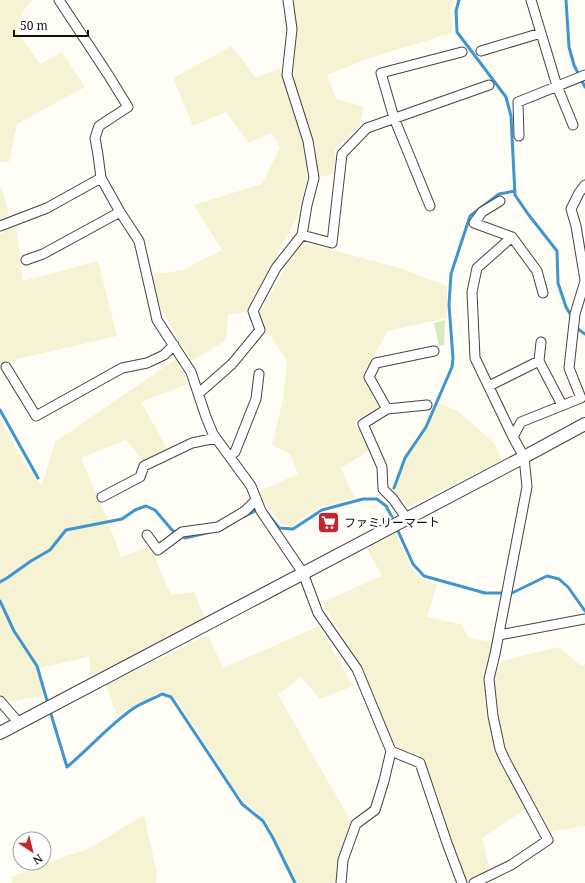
<svg xmlns="http://www.w3.org/2000/svg" width="585" height="883" viewBox="0 0 585 883" font-family="'Noto Serif','Noto Sans JP',serif">
<style>
.farmland{fill:#f6f3d4}
.green{fill:#d5ebbd}
.lines{fill:none;stroke-linecap:round;stroke-linejoin:round}
.stream{stroke:#3f96cf;stroke-width:3}
.minor-casing{stroke:#444;stroke-width:11}
.tertiary-casing{stroke:#444;stroke-width:14}
.minor{stroke:#fff;stroke-width:9}
.tertiary{stroke:#fff;stroke-width:12}
.labels{text-anchor:middle;stroke-width:4;stroke-linejoin:round;paint-order:stroke}
.poi-label{font-size:12px;fill:#111;stroke:#fff;text-anchor:start}
</style>
<rect width="100%" height="100%" fill="#fffdf5"/>
<path class="farmland" d="M0 0H32L22 13 16 30 40 64 62 52 85 87 17 124 9 162H0Z
M291 0H453L451 5 452 33 370 58 327 75 336 99 364 107 359 127 335 149V173L326 176 318 177 291 75Z
M232 46 256 78 280 68 303 140 307 182 297 217 246 312 228 315 226 340 192 361 160 308 151 275 183 270 222 250 194 205 262 184 280 147 271 133 249 143 226 112 193 126 173 78Z
M2 188 9 216 0 219V189Z
M16 225 23 281 98 261 117 336 9 361 0 366V234Z
M307 243 403 269 447 286V318L388 331 363 375 380 406 354 422 370 450 341 468 355 498 320 507 291 526 283 525 266 505 259 491 298 474 290 454 272 445 283 400 287 361 258 317 297 246Z
M176 359 188 384 141 402 167 448 144 462 126 440 81 458 106 516 121 557 150 546 171 595 194 592 205 618 91 677 89 657 40 668 42 696 7 702 0 693V420L27 468 42 485 55 442Z
M436 402 459 412 494 443 502 460 409 506 395 492 404 456 419 436Z
M395 533 411 568 420 578 437 585 427 617 461 624 469 638 493 642 484 680 493 737 498 755 526 809 482 838 490 872 466 882 424 760 391 744 356 658 322 602 382 576 367 549Z
M319 626 353 686 320 699 301 677 278 695 351 821 341 852 335 883H295L267 822 238 795 177 700 161 692 117 715 106 685 208 635 223 668Z
M559 647 581 666 585 664V826L550 832 504 750 494 679 501 661Z
M144 815 157 873 156 883H12L11 877 60 858 88 849Z"/>
<path class="green" d="M445 320 444 345 439 346 434 323Z"/>
<g class="lines">
<path class="stream" d="M459 0 456 11 457 32 506 97 511 116 515 195 528 214 557 251 558 283 566 307 572 317
M566 0 569 47 574 65 585 87
M576 326 578 329 585 334
M0 410 38 478
M394 488 405 458 426 427 452 367 453 358 449 305 451 274 470 216 499 194 515 191
M267 513 279 528 293 529 322 510 363 499H377L386 506 392 517
M245 516 259 509
M398 531 413 564 424 576 485 593H512L547 576 559 579 568 587 585 611
M0 582 7 578 31 561 50 550 66 530 122 519 135 510 146 506 155 510 172 530 185 538 219 530
M0 601 14 631 37 666 48 704
M50 711 67 767C90 748 109 725 134 708 143 702 153 699 162 694L171 697 242 804 263 821 273 838 295 883"/>
<defs>
<path id="minor" d="M59 0 109 76 128 107 99 126 95 138 98 155 101 178 120 212 139 241 157 320 191 372 206 417 213 434 251 486 261 511 303 573 318 613 357 669 391 751 384 781 375 810 356 824 343 860 341 883
M531 0 557 86 573 125
M481 51 541 33
M519 136 518 102 585 75
M585 185 579 193 571 209 576 226 585 280
M500 201 482 212 474 223 512 237 537 271 543 293
M430 206 394 118 381 73 462 52
M0 226 47 208 101 178
M302 235 332 243 342 154 367 128 489 85
M512 237 477 268 472 292 475 358 513 437
M26 260 43 254 120 212
M541 342 539 361 562 405
M6 367 36 416 122 368 147 363 164 355 174 345
M489 386 539 361
M199 393 232 364 260 330 253 311 276 268 302 235 307 205 314 178 308 141 287 75 292 29 288 0
M387 409 369 377 376 363 434 351
M229 456 235 452 256 399 259 374
M102 497 140 477 144 466 192 443 216 438
M407 519 393 499 383 489 382 467 363 424 387 409 427 405
M147 535 158 550 182 532 218 527 245 511 256 500
M499 635 585 619
M0 701 19 723
M391 751 420 763 447 843 462 883
M474 883 511 865 548 840 505 760 500 749 493 716 489 679 495 654 527 487 524 457 513 437 521 422 581 398 569 368 575 314 585 281"/>
<path id="tertiary" d="M0 733 524 457 585 424"/>
</defs>
<use href="#minor" class="minor-casing"/>
<use href="#tertiary" class="tertiary-casing"/>
<use href="#minor" class="minor"/>
<use href="#tertiary" class="tertiary"/>
</g>
<defs>
<symbol id="supermarket-square" viewBox="-11 -11 22 22"><rect x="-9" y="-9" width="18" height="18" rx="4" fill="#c4262e" stroke="#fff"/><path d="M-6-5.5h2.5l.6 2H6L4.5 2H-2.5L-4.4-4H-6ZM-1.5 3.2a1.3 1.3 0 1 0 .1 0ZM3 3.2a1.3 1.3 0 1 0 .1 0Z" fill="#fff"/></symbol>
</defs>
<g fill-rule="evenodd">
<use href="#supermarket-square" x="316" y="510" width="25" height="25"/>
</g>
<g class="labels">
<g class="poi-label">
<text x="344" y="527">ファミリーマート</text>
</g>
</g>
<g transform="translate(32 851) rotate(145)"><circle r="19" fill="#ffffff" stroke="#a0a0a0"/>
<path d="M0-3L7 15L0 10L-7 15Z" fill="#c4262e"/>
<text y="-6" font-size="11" font-weight="bold" text-anchor="middle" fill="#111111">N</text>
</g>
<path d="M14 30v6h74v-6" fill="none" stroke="#111111" stroke-width="2"/>
<text x="20" y="30" font-size="12" fill="#111111" stroke="#ffffff" stroke-width="3" paint-order="stroke">50 m</text>
</svg>
